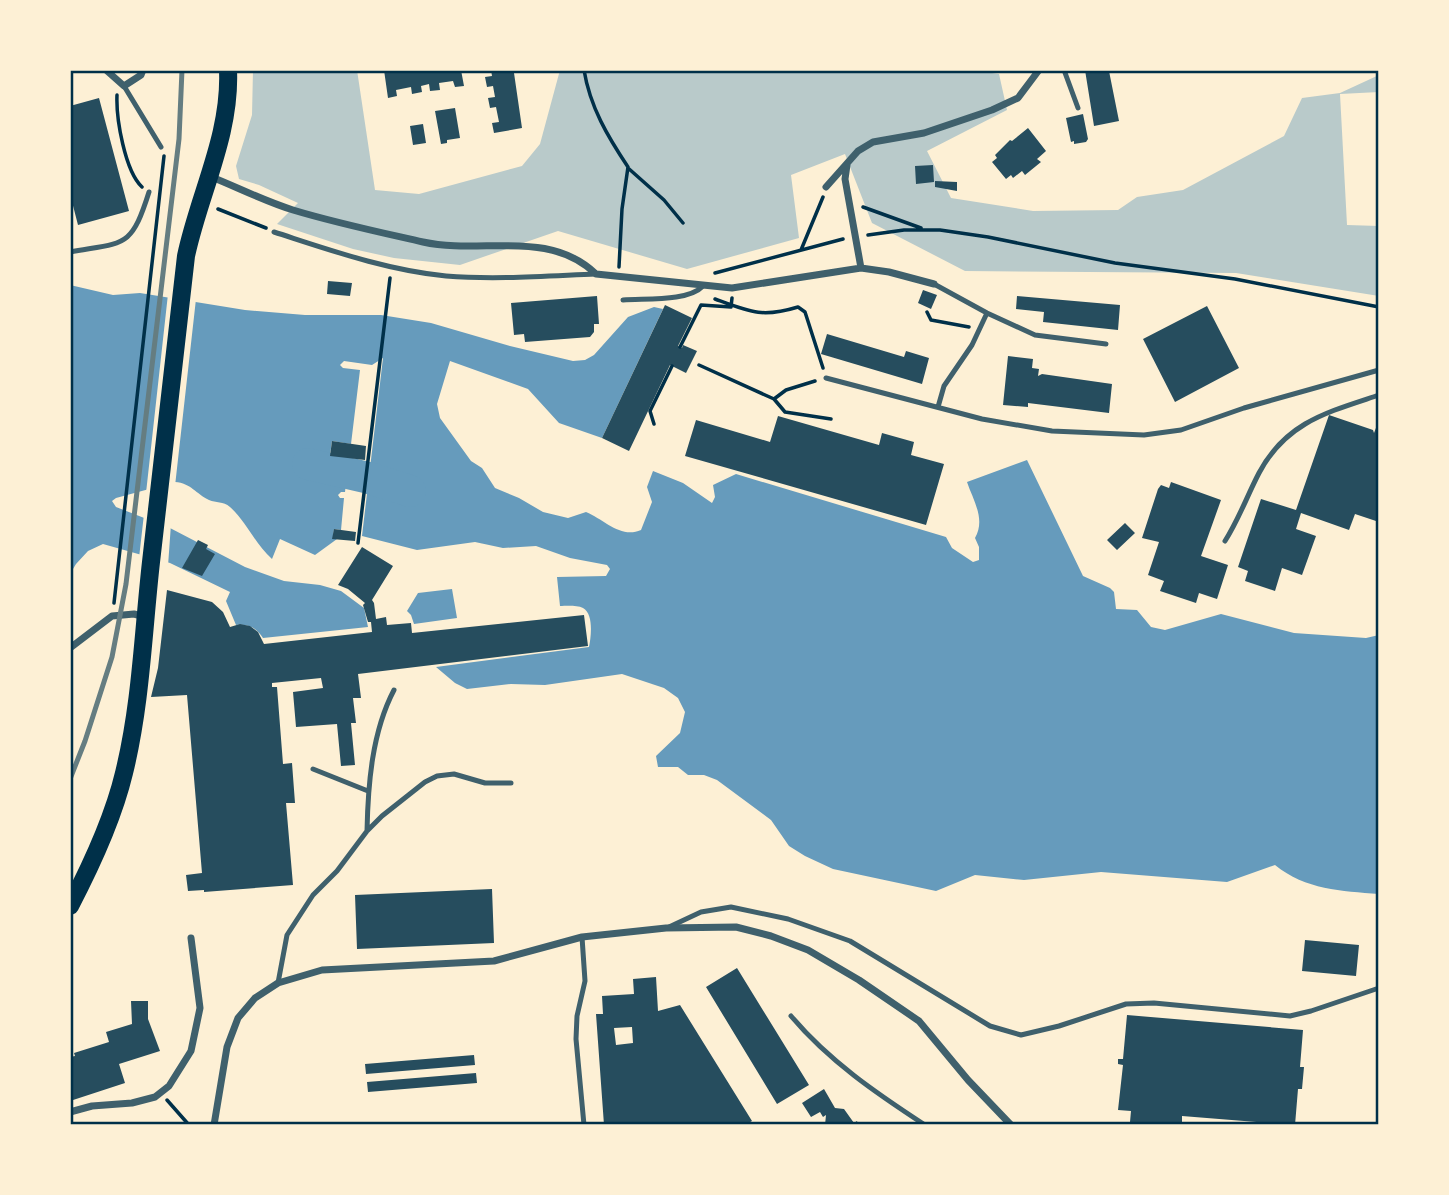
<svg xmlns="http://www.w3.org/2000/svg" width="1449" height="1195" viewBox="0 0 1449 1195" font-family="'Open Sans',sans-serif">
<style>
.green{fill:#b9caca}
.water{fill:#669bbc}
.pier{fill:#fdf0d5}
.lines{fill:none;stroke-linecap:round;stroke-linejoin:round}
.river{stroke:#669bbc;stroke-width:32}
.building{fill:#264d5e;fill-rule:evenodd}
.path{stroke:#003049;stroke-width:3.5}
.service{stroke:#3f606c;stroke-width:5}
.minor{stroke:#3f606c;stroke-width:7}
.primary{stroke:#003049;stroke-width:18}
.rail{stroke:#657d81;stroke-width:5}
.neatline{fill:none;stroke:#003049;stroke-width:2.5}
</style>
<rect width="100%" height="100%" fill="#fdf0d5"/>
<path class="green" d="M253 70H357L375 190 419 194 522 166 540 144 560 70H971L999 74 1007 110 927 151 951 198 1033 211 1118 210 1137 197 1183 190 1284 136 1302 98 1340 93 1379 75V92L1340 94 1347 225 1379 226V296L1236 273 965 271 872 223 845 154 791 175 799 238 687 269 558 231 460 265 394 258 353 249 277 224 298 203 259 185 239 179 236 166 252 115Z"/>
<path class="water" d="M70 285 113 295 140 293 245 310 305 315H381L431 323 510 346 573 361 585 360 594 355 628 317 654 307 663 309 602 438 559 423 528 389 450 361 437 404 440 418 471 461 482 468 495 488 519 498 543 512 568 518 586 512C605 520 621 539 641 530L652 502 647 487 653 471 683 483 712 503 715 497 713 485 736 474 946 537 952 548 973 562 979 560V547L975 538C986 519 973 500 967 482L1027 460 1083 576 1110 588 1114 592 1116 609 1137 610 1151 627 1165 630 1221 614 1294 633 1366 638 1379 635V894C1341 891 1306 890 1275 865L1227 882 1101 872 1024 880 975 875 936 891 833 869 805 856 789 846 771 820 717 780 704 775H688L678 767H658L656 756 680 733 685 712 678 698 664 688 622 674 545 685 511 684 467 689 455 683 436 667 589 647C591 637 594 614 583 608 577 605 566 606 560 606L557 577 606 576 610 569 607 565 570 558 536 546 503 548 475 542 417 550 362 536 383 358 372 365 344 361 340 365 343 368 360 370 351 444 332 441 330 455 349 458 345 492H341L338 495 340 498H344L341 530 334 529 333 539H337L315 555 280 539 272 559C255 544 246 521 230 507 223 501 216 503 209 500 196 494 191 483 175 482L116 498 112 501 116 507 170 528 245 567 284 581 320 585 341 591 364 608 368 627 263 638C256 627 248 624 236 625L226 601 230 592 170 563 103 544 88 551 76 564 70 574Z
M452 589 457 618 414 624 411 615 407 611 418 593Z"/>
<path class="pier" d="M168 294 196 299 175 486 146 493Z
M144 514 171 524 168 566 139 558Z"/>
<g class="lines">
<path class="river" d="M308 464 369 478 410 491"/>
</g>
<path class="building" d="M384 70H461L464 86 455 87 453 81 439 83 440 90 430 91 429 84 421 86 422 92 412 94 411 87 396 90 397 96 388 98Z
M491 70H515L516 73H514L522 128 494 133 492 123 499 122 496 107 490 108 488 98 495 97 493 86 487 87 485 77 492 76Z
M1085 70 1109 71 1119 121 1094 126Z
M99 98 129 211 78 225 70 194V106Z
M455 108 460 138 447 140V143L441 144 435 111Z
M1083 114 1088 139 1086 142 1074 144V141L1071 142 1066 118Z
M423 124 426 143 413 145 410 126Z
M1028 128 1046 151 1037 159 1041 162 1025 175 1022 171 1013 178 1011 175 1006 179 992 162 997 158 995 155 1010 140 1012 141Z
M933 165 934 182 916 184 915 166Z
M935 181 957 182V191L935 187Z
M328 281 352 283 350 296 327 294Z
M923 290 937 295 931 309 918 303Z
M597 296 599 324H594V332L590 337 525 342 524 334 514 335 511 303Z
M1017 296 1120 305 1118 330 1043 322 1044 312 1016 309Z
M665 305 692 318 678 346 682 348 683 345 697 351 686 373 670 365 629 451 602 438Z
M1207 306 1239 368 1175 402 1143 339Z
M827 334 904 357 906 351 929 358 922 384 821 354Z
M1008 356 1033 359 1032 368 1039 369 1038 376 1042 374 1112 384 1109 413 1028 403V407L1003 405Z
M1329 415 1373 430 1374 433 1379 420V522L1355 514 1349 530 1301 513 1296 529 1316 536 1302 575 1282 568 1275 591 1245 581 1248 571 1238 567 1261 499 1296 510Z
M778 416 879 445 882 433 914 442 911 455 944 464 926 525 685 456 696 420 770 442Z
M332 441 366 446 365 460 330 456Z
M1171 482 1221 500 1201 556 1228 565 1217 599 1199 593 1196 603 1160 591 1164 581 1148 575 1159 542 1142 538 1158 489 1161 485 1169 488Z
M1125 523 1135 533 1117 550 1107 540Z
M334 529 356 532 355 541 332 539Z
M198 540 208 545 206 549 215 554 202 576 182 568Z
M362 547 393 566 372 600 374 603 376 619 386 617 387 625 411 623 412 633 584 615 588 646 358 674 361 698H353L356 723H351L355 765 341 766 337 724 296 727 293 692 323 688 321 678 272 683V687H277L283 764 292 763 295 803H286L293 885 204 892V890L188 891 186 875 202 873 187 695 151 697 158 668 167 590 212 602 223 612 230 627 240 624 250 626 258 632 264 644 372 632 371 622H368L363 605 365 603 348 589 338 585Z
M492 889 494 943 357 949 355 895Z
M1305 940 1359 945 1356 976 1302 971Z
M737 968 809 1085 777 1104 706 987Z
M656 977 658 1011 680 1005 752 1121 745 1125H604L596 1014H603L602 996 634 994 633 979ZM632 1027 633 1043 616 1045 614 1028Z
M131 1001H148V1019L160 1051 119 1064 125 1083 70 1101V1057L75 1056 74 1053 109 1042 106 1032 132 1024Z
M1127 1015 1303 1030 1300 1067H1304L1302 1089H1298L1295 1125 1182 1116V1125L1130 1122 1131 1111 1118 1110 1123 1065 1118 1064V1059H1123Z
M474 1055 475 1065 366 1074 365 1064Z
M476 1073 477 1083 368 1092 367 1082Z
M824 1089 835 1108 844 1109 854 1123 857 1121 858 1124 825 1125 826 1115 823 1117 820 1112 811 1117 802 1103Z"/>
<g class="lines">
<path class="path" d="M584 70C590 107 608 137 628 167L622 209 619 267
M117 95C116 119 125 171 142 187
M628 168 664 200 683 223
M863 207 921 228
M218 209 266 228
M868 235 904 230H940L988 237 1115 263 1235 279 1379 307
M801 250 823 197
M715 273 843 239
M715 299C750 312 762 318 798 307L805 312 823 368
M927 312 931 320 969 327
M680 347 701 305 731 307 732 298
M699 365 774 399 785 412 831 419
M774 399 786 390 815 381
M654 424 650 411 672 366
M358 543 390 278
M114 603 164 156
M167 1100 189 1125"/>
<path class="service" d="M1064 70 1078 108
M124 86 161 147
M274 232C330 250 386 270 446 276 495 280 547 276 596 274
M70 252C125 242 131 249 149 192
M934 284 987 313 1035 335 1106 344
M623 300C644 298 688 302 703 286
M826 378 982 419 1052 431 1144 435 1181 430 1244 408 1379 370
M938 407 944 386 972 345 987 313
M1225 541C1239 519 1247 496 1259 473 1286 422 1328 412 1379 395
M313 769 368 791
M367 831C368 784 372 732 394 690
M669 927 701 912 731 907 788 919 850 941 990 1026 1021 1035 1059 1026 1126 1004 1154 1003 1290 1016 1311 1011 1379 988
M582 937 585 981 577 1016 576 1039 584 1125
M278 983 287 935 313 895 337 871 367 831 382 816 425 782 437 776 454 774 485 783H511
M791 1016C829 1061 876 1093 925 1125"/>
<path class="minor" d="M106 70 124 86 141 75 143 70
M847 165 845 179 861 268
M209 176C237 187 264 201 293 210 336 223 379 232 423 242 481 255 548 228 596 274L732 288 861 268 889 272 934 284
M826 187 858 151 873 142 924 133 992 110 1018 98 1039 70
M70 648 112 616 134 614 145 617
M70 1112 92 1106 132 1103 155 1097 169 1086 191 1051 200 1008 191 938
M214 1125 227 1047 238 1018 255 998 278 983 322 970 494 961 582 937 666 928 736 927 771 936 808 950 859 980 919 1021 968 1080 1011 1125"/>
<path class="primary" d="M70 906C92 864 113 819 124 773 141 704 143 633 151 562 163 460 174 358 186 256 199 194 231 135 228 70"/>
<path class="rail" d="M70 779 85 741 112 657 126 584 179 139 182 70"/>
</g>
<rect width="1449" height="1195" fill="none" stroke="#fdf0d5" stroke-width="144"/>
<rect x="72" y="72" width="1305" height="1051" class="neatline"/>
</svg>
